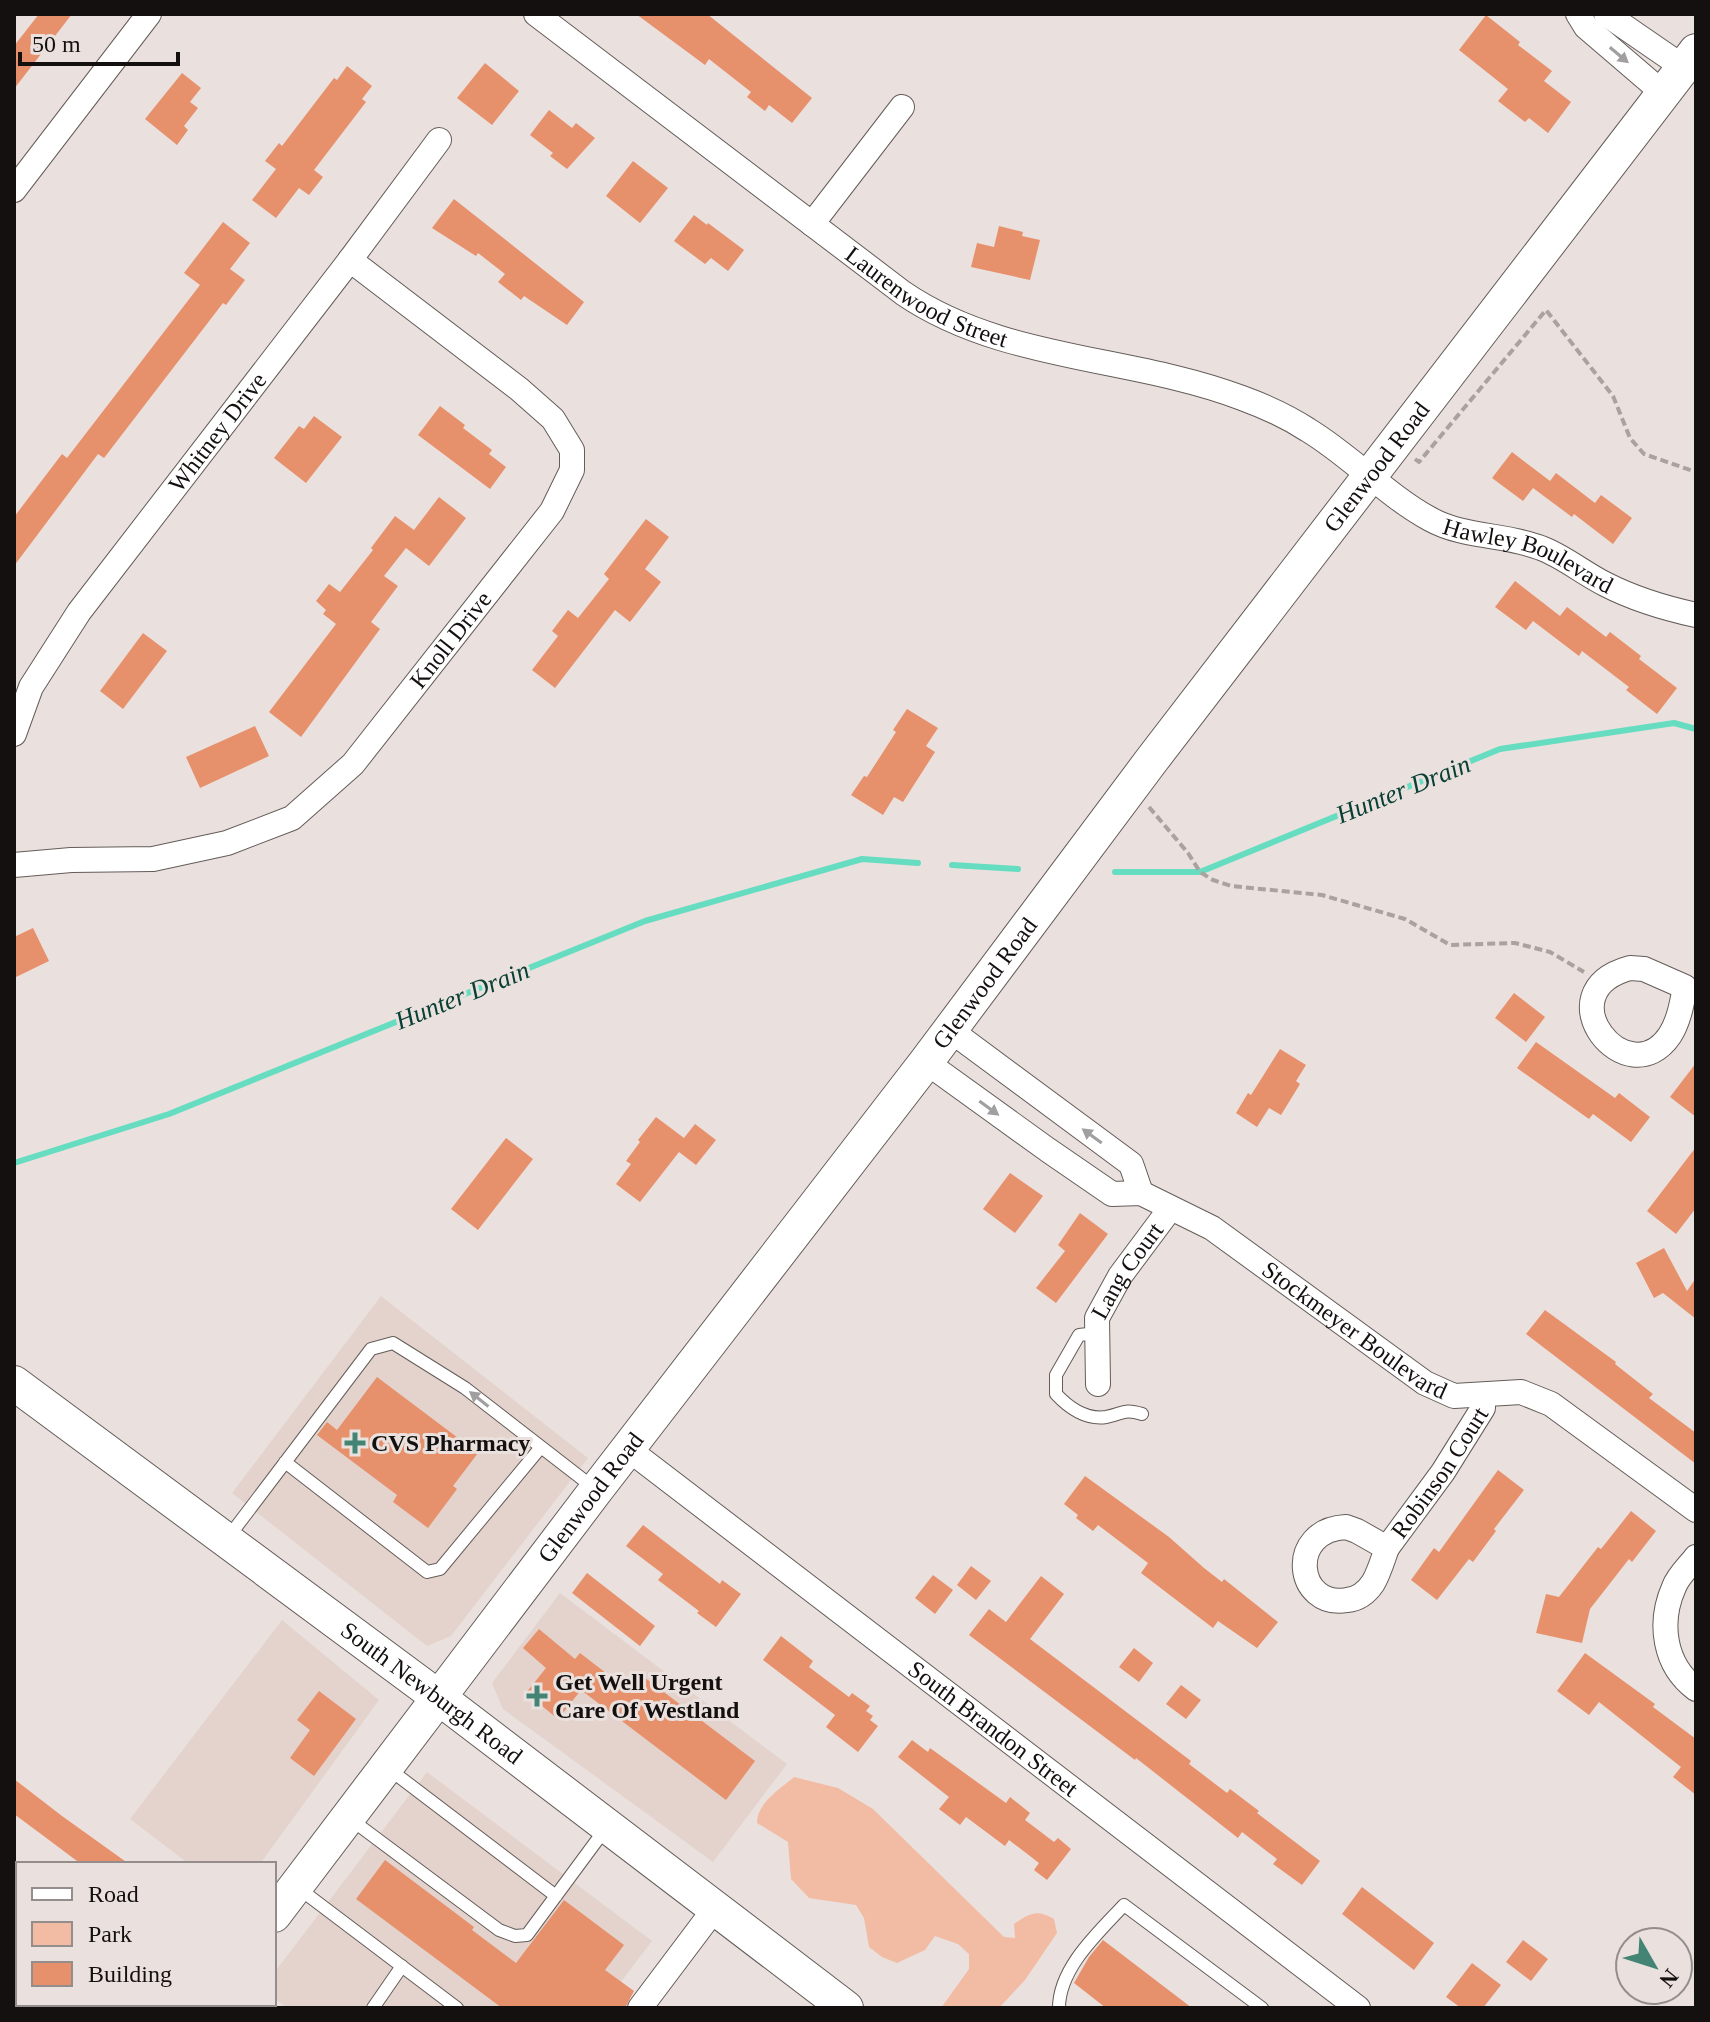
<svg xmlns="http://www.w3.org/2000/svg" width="1710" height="2022" viewBox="0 0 1710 2022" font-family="Georgia,serif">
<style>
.built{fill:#e3d3cc}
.green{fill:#f2bba4}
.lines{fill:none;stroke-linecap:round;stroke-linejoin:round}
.stream{stroke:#66ddc0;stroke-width:6}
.building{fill:#e6906c}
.lane-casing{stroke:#645c59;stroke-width:14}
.street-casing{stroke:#645c59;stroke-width:26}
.secondary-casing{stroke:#645c59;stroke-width:36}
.path{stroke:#a9a29f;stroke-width:4;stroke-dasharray:8 4;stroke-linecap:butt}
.lane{stroke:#fff;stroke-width:12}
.street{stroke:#fff;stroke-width:24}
.secondary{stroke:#fff;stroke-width:34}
.oneway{fill:#a19f9f}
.poi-dot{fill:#438474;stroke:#eae1de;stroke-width:3}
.labels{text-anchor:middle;stroke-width:6;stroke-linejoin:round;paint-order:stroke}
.street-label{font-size:24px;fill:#13100f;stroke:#eae1de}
.poi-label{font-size:24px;font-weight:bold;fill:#13100f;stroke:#eae1de;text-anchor:start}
.water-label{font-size:26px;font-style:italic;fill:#094035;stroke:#eae1de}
</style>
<rect width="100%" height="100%" fill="#eae1de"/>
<path class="built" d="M381 1296 588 1458 451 1636 427 1646 232 1493Z
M560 1593 787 1764 713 1862 503 1709 492 1683Z
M282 1620 379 1700 260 1864H189L130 1819Z
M427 1772 652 1941 601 2008H287L274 1998V1973Z"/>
<path class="green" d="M794 1777 838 1788 873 1809 1004 1937 1015 1938 1014 1924C1030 1913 1037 1909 1054 1919L1057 1933 1025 1980 999 2008H941L969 1969V1954L958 1944 935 1936 925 1950 897 1963 882 1957 869 1947 864 1918 856 1905 809 1898 791 1879 788 1842 757 1823C757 1803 780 1789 794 1777Z"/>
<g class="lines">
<path class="stream" d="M952 865 1018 869
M1115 872H1200L1500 749 1674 723 1696 729
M14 1163 169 1114 645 921 862 859 918 863"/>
</g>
<path class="building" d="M39 14H72L14 89V46Z
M636 14H707L812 98 792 123 769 105 765 111 747 97 751 92 709 59 705 65Z
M1486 15 1520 42 1518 45 1552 71 1544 81 1571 102 1548 133 1529 118 1525 122 1498 101 1508 89 1459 50Z
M485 63 519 91 492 125 457 98Z
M347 66 372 86 362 99 366 102 314 170 323 177 309 195 299 188 276 218 252 200 276 169 265 161 279 143 282 146 334 78 337 80Z
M182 73 201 88 190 102 198 108 184 126 188 130 177 145 145 119Z
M549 110 572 128 576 123 595 138 567 169 550 156 553 153 530 135Z
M633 161 668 188 640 223 606 196Z
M454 199 584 302 567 325 524 296 521 300 498 282 505 274 478 253 476 256 432 228Z
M694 215 707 225 708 223 744 250 728 271 711 258 705 264 674 241Z
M223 222 250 243 230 269 245 280 226 305 223 303 104 458 98 454 14 566V517L62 454 67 458 200 285 184 273Z
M999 226 1023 232 1022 236 1040 240 1030 280 971 267 977 243 994 247Z
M440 406 465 425 463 428 492 450 489 454 506 467 490 489 418 435Z
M314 416 342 437 306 483 274 458 299 426 304 429Z
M1512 452 1550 481 1556 473 1595 503 1601 495 1632 518 1613 544 1574 514 1572 517 1533 488 1523 501 1492 478Z
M439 497 466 518 429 566 406 548 384 576 398 586 371 622 380 629 301 737 269 712 336 624 323 614 326 610 316 601 329 584 340 592 373 550 371 548 395 516 414 530Z
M646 519 669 537 645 569 661 582 630 622 615 610 555 688 532 670 558 636 552 631 568 610 578 618 609 579 604 574Z
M1515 581 1560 616 1567 607 1606 637 1610 632 1641 656 1639 659 1677 688 1657 714 1626 690 1629 687 1582 651 1579 656 1533 621 1526 630 1495 607Z
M143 633 167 651 123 709 100 691Z
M907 709 938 728 926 746 935 752 903 802 894 797 883 815 851 795 864 776 867 777 896 732 893 730Z
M255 726 269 756 200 788 186 757Z
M33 928 49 961 14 978V937Z
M1514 993 1545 1017 1526 1042 1495 1018Z
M1536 1042 1615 1098 1619 1093 1650 1117 1631 1142 1593 1114 1589 1119 1517 1068Z
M1280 1049 1306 1065 1296 1081 1300 1084 1281 1115 1269 1108 1257 1127 1236 1113 1248 1093 1251 1095Z
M1696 1063V1117L1670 1097Z
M656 1117 684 1138 695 1124 716 1140 696 1165 679 1152 640 1202 616 1184 631 1164 626 1161 640 1142 638 1140Z
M506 1138 533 1159 478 1230 451 1209Z
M1696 1147V1208L1676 1234 1647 1211Z
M1010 1173 1043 1196 1015 1233 983 1209Z
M1080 1213 1108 1234 1056 1303 1036 1288 1065 1251 1058 1245Z
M1664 1248 1687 1291 1696 1278V1319L1663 1293 1654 1298 1636 1263Z
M1545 1310 1616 1362 1615 1364 1653 1394 1649 1398 1696 1433V1464L1526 1334Z
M377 1377 478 1453 453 1486 457 1489 428 1528 393 1502 397 1495 317 1435 327 1422 337 1430Z
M1498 1470 1524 1490 1494 1529 1496 1531 1473 1562 1469 1559 1437 1600 1411 1580 1434 1548 1439 1552Z
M1085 1476 1169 1537 1204 1568 1222 1582 1224 1579 1278 1622 1257 1648 1218 1621 1213 1628 1141 1573 1148 1563 1098 1525 1093 1531 1076 1518 1078 1515 1064 1504Z
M1631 1511 1656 1531 1632 1562 1629 1559 1590 1609 1582 1643 1536 1633 1546 1594 1559 1597 1598 1547 1601 1549Z
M643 1525 720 1584 722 1580 741 1594 716 1627 697 1613 699 1611 658 1580 663 1574 626 1546Z
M971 1566 991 1581 976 1600 957 1585Z
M587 1573 655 1626 640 1646 572 1593Z
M933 1575 953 1590 935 1614 915 1598Z
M1041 1576 1064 1594 1030 1639 1191 1761 1189 1764 1227 1793 1230 1789 1259 1811 1257 1813 1320 1861 1302 1885 1273 1864 1277 1859 1242 1832 1238 1838 1136 1758 1135 1760 969 1635 989 1609 1006 1622Z
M539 1629 575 1659 580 1653 628 1690 640 1674 755 1761 726 1800 581 1690 558 1719 526 1693 546 1668 523 1648Z
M781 1636 813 1661 809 1667 849 1697 852 1693 870 1706 866 1711 873 1716 870 1720 878 1726 858 1752 826 1727 835 1715 763 1660Z
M1134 1648 1153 1663 1139 1682 1119 1667Z
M1585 1653 1655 1704 1653 1707 1696 1739V1795L1673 1777 1681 1767 1599 1702 1589 1715 1557 1691Z
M1181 1685 1201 1700 1186 1719 1166 1704Z
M319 1691 356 1719 314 1776 290 1758 310 1730 297 1720Z
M912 1740 928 1752 930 1748 1006 1803 1010 1797 1030 1813 1025 1820 1054 1842 1058 1838 1071 1849 1047 1880 1034 1870 1039 1863 1009 1840 1005 1846 966 1817 960 1825 939 1809 949 1797 898 1757Z
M14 1779 62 1816 129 1864H81L45 1837 14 1814Z
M385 1860 474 1927 472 1930 516 1963 564 1900 624 1945 605 1970 634 1991 625 2008H502L356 1899Z
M1362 1887 1434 1943 1414 1970 1342 1914Z
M1103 1940 1192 2008H1106L1074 1983 1089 1957Z
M1523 1940 1548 1959 1531 1981 1506 1962Z
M1472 1963 1501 1985 1483 2008H1461L1446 1997Z"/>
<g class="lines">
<defs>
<path id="lane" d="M1097 1333 1079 1335 1056 1375V1394C1069 1408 1085 1420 1106 1417 1123 1414 1123 1408 1142 1414
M285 1462 427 1572 440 1569 541 1447
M227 1539 371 1349 393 1343 465 1388 594 1488
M389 1769 556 1896
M349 1818 499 1930 515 1936 527 1935 606 1828
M297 1887 457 2008
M373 2008 402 1966
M1059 2008C1059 1968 1098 1933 1124 1905L1262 2008"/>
<g id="street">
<path id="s1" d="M536 14 903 293C1002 361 1132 356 1242 398 1264 406 1288 417 1308 430 1351 456 1386 495 1430 519 1464 538 1506 534 1541 548 1563 556 1583 573 1605 584 1634 599 1664 608 1696 615"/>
<path d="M1578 14 1586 27 1663 93"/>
<path d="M1606 14 1683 67"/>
<path d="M14 190 149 14"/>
<path d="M812 224 902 107"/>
<path id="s2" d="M14 734 31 687 79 612 350 260 439 140"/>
<path id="s3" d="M14 865 71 860 153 859 227 843 292 818 353 764 552 511 572 470V450L553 419 519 389 350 260"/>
<path d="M1630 968 1644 969 1685 987C1682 1003 1679 1021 1670 1035 1628 1098 1542 992 1630 968Z"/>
<path d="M950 1030 1131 1164 1141 1193"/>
<path id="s4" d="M926 1062 1048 1150 1112 1194 1141 1193 1212 1228 1425 1383 1454 1396 1521 1392 1551 1404 1696 1510"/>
<path id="s5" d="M1098 1384 1097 1318 1120 1276 1170 1209"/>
<path id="s6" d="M628 1449 1358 2008"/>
<path d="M1346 1527 1357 1531 1387 1548C1383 1559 1379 1573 1373 1583 1367 1592 1358 1599 1347 1600 1296 1609 1286 1530 1346 1527Z"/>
<path id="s7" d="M1387 1548 1443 1472 1483 1408V1395"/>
<path d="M1696 1557C1689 1566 1678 1576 1674 1587 1658 1623 1664 1665 1696 1689"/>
<path d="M14 1878 18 1881"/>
<path d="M180 2004 185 2008"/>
<path d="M640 2008 716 1907"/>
</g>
<g id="secondary">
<path id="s8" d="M14 1383 438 1697 846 2008"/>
<path id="s9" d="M274 1915 596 1490 926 1062 1151 761 1696 51"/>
<path d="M202 2008 205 2004"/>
</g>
</defs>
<use href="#lane" class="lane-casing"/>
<use href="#street" class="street-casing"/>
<use href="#secondary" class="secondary-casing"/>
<path class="path" d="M1415 459 1419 462 1546 310 1613 396 1630 438 1644 454 1696 472
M1149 807 1188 853 1200 872 1213 880 1231 886 1322 895 1405 919 1450 945 1515 943 1550 952 1584 972"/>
<use href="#lane" class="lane"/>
<use href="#street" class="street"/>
<use href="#secondary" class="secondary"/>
</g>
<defs><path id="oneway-solid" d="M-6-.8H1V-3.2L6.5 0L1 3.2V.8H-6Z" transform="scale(2)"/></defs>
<g class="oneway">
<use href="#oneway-solid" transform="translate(1619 55) rotate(40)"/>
<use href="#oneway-solid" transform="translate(989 1108) rotate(36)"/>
<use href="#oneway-solid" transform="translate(1092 1136) rotate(-144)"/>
<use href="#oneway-solid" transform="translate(479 1399) rotate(-142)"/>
</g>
<g class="poi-dot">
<path d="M351 1431h8v8h8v8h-8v8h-8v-8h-8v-8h8z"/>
<path d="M533 1684h8v8h8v8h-8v8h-8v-8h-8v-8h8z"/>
</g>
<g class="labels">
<g class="street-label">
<text dy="8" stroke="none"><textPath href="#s1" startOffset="484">Laurenwood Street</textPath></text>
<text dy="8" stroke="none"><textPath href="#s2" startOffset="366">Whitney Drive</textPath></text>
<text dy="8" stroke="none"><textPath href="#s9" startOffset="1820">Glenwood Road</textPath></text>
<text dy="8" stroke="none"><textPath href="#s1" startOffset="1148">Hawley Boulevard</textPath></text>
<text dy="8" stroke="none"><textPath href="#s3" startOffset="524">Knoll Drive</textPath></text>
<text dy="8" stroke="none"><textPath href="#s9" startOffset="1172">Glenwood Road</textPath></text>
<text dy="8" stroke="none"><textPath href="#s5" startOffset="122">Lang Court</textPath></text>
<text dy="8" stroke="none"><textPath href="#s4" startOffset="512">Stockmeyer Boulevard</textPath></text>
<text dy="8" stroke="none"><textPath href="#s7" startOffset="92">Robinson Court</textPath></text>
<text dy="8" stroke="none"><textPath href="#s9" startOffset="524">Glenwood Road</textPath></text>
<text dy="8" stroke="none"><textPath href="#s8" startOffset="520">South Newburgh Road</textPath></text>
<text dy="8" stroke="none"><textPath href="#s6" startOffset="460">South Brandon Street</textPath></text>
</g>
<g class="poi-label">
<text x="371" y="1451">CVS Pharmacy</text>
<text x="555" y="1690">Get Well Urgent<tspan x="555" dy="28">Care Of Westland</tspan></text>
</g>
<g class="water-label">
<text transform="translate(1403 789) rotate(-22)" y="9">Hunter Drain</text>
<text transform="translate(462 995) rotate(-22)" y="9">Hunter Drain</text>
</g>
</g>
<rect width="1710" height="2022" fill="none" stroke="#13100f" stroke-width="32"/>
<rect x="16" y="1862" width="260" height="144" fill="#eae1de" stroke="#948d8b" stroke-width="2"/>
<rect x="32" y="1888" width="40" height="12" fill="#ffffff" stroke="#948d8b" stroke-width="2"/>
<text x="88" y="1902" font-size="24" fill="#13100f">Road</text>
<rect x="32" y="1922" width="40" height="24" fill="#f2bba4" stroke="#948d8b" stroke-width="2"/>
<text x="88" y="1942" font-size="24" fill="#13100f">Park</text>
<rect x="32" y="1962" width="40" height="24" fill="#e6906c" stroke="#948d8b" stroke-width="2"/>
<text x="88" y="1982" font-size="24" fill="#13100f">Building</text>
<g transform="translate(1654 1966) rotate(129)"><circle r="38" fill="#eae1de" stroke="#948d8b" stroke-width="2"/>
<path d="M0-6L14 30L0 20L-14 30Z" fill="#438474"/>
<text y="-12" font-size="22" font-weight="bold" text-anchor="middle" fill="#13100f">N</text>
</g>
<path d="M20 52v12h158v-12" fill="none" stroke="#13100f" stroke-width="4"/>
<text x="32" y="52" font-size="24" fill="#13100f" stroke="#eae1de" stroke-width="6" paint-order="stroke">50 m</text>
</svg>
